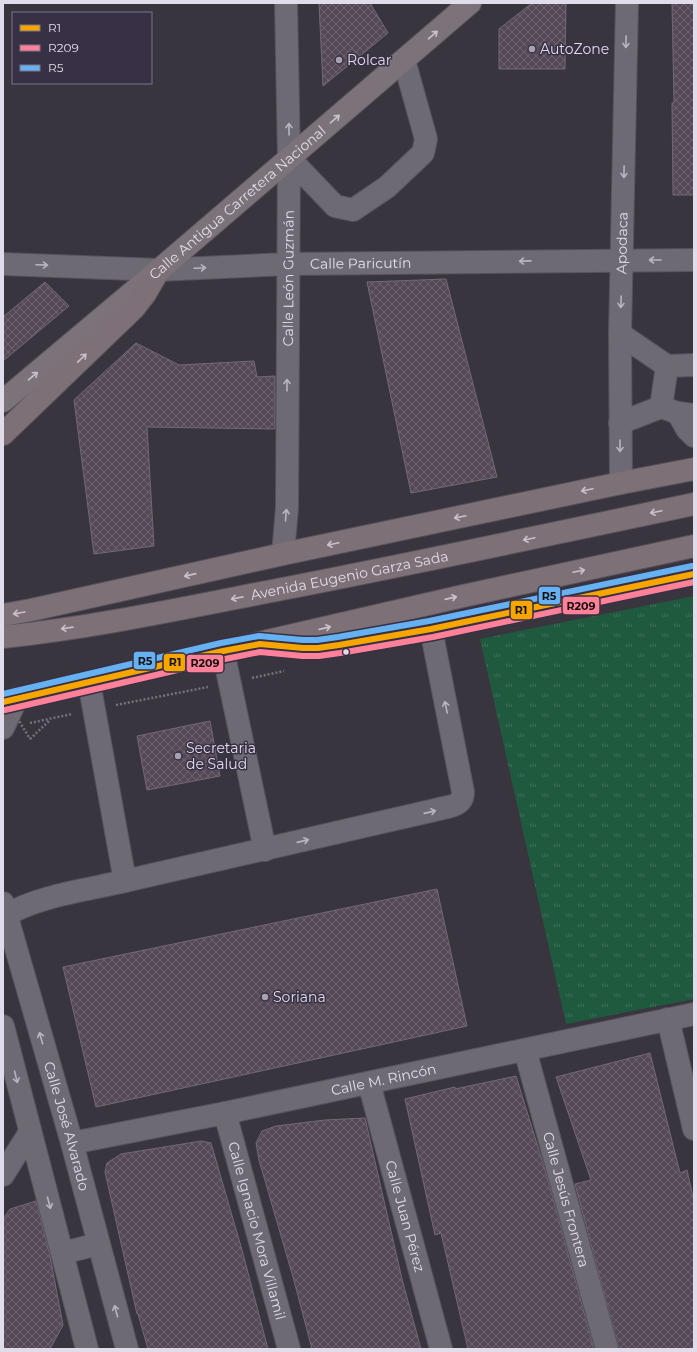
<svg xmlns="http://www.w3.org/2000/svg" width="697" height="1352" viewBox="0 0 697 1352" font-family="Montserrat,sans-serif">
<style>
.grass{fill:url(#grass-tufts)}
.building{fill:url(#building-cross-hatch);stroke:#716a73}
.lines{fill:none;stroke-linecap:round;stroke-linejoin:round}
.minor-casing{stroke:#57535c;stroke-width:24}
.major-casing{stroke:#57535c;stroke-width:24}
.highway-casing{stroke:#57535c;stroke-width:24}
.path{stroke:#75727a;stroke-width:2.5;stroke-dasharray:2 2;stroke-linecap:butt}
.minor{stroke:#6e6a73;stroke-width:22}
.major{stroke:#7c727a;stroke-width:22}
.highway{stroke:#7d7077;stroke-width:22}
.path-bridge{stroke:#75727a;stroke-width:2.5;stroke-dasharray:2 2;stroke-linecap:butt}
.bus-1-casing{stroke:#383044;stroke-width:9}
.bus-2-casing{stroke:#383044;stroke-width:9}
.bus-3-casing{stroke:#383044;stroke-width:9}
.bus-1{stroke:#f7a600;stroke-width:6}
.bus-2{stroke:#ff8098;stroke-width:6}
.bus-3{stroke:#66b1f2;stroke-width:6}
.oneway{stroke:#c8c2cd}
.oneway2{stroke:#b9b4c0}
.oneway3{stroke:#c8c1cc}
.poi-dot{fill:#a6a2ae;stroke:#383044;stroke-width:1.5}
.bus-dot{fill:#e1dce9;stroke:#383044;stroke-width:1.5}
.labels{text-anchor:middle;stroke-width:3;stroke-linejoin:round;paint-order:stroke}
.poi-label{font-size:14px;fill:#e1dce9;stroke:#383044;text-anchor:start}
.street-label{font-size:14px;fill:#e1dce9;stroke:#383044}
.line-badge{stroke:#383044;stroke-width:1.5}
.pale-badge-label{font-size:11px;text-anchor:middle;font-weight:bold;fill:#111}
</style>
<defs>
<pattern id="grass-tufts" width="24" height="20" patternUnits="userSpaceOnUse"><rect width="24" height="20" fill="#1f593e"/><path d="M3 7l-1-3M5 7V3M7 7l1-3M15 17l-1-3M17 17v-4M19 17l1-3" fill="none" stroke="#3f705a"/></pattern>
<pattern id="building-cross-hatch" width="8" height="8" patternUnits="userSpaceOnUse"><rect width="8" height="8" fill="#564957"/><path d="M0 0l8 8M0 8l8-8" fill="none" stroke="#6e636f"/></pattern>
</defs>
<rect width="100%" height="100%" fill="#39353f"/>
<path class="grass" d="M694 596V999L566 1024 480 639Z"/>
<path class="building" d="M319 3H370L388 33 323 86Z
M532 3H566L565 69H499V29Z
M672 3H694V195H673L672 103H674Z
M446 279 497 477 411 493 367 282Z
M45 282 69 306 3 361V317Z
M136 343 179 365 254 361 257 377 275 376V429L147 427 154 546 94 554 74 400Z
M210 721 220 776 147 790 137 736Z
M437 889 467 1026 96 1107 63 967Z
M650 1053 680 1173 687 1170 694 1202V1349H619L575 1184 591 1180 556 1077Z
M516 1076 546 1173 594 1349H468L441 1233 435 1235 405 1099 455 1087V1089Z
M365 1118 402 1279 421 1349H312L293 1277 259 1160 256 1143 262 1131 276 1126 325 1120Z
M201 1141 211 1143 242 1250 268 1349H148L138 1314H137L105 1172 107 1163 121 1154Z
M36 1201 50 1256 63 1325 50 1349H3V1219L10 1209Z"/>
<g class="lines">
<defs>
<g id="minor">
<path d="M289 158 335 206 353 210 387 187 423 153 426 139 404 60"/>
<path id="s1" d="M3 264 159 270 288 264 694 260"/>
<path d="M620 334 667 366 694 365"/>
<path d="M661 407 667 366"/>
<path d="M678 413 687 429 694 436"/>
<path d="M620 423 661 407 678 413 694 415"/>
<path id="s2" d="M621 483 620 334 627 3"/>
<path id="s3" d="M283 554 287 508 289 158 286 3"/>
<path d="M223 651 265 850"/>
<path d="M89 682 125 881 448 807C457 805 463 802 463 792L431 629"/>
<path d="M3 728 17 698"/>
<path id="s4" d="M3 903 72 1143 127 1349"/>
<path d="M3 917C36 896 87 890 125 881"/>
<path d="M668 1019 694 1129"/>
<path d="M3 1026 87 1349"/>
<path id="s5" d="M525 1050 607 1349"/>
<path id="s6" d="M369 1083 441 1349"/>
<path id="s7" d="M225 1113 289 1349"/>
<path id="s8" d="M72 1143 225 1113 694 1014"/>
<path d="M3 1175 30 1132"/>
<path d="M63 1253 98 1244"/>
</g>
<g id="major">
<path id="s9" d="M3 401 159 270 470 3"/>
</g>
<g id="highway">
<path d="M3 434 134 308 145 294 159 270"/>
<path d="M3 615 31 610 283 554 621 483 694 469"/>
<path id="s10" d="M3 637C97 627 189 607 282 589 420 562 557 533 694 504"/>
<path d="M279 646 318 648 431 629 694 574"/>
<path d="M3 702 463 596 694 546"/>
</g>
</defs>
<use href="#minor" class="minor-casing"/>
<use href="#major" class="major-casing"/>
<use href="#highway" class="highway-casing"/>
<path class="path" d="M252 678 284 671
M116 705 208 687
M30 723 72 714
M30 739 50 720"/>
<use href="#minor" class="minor"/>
<use href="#major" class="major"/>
<use href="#highway" class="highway"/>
<path class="path-bridge" d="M3 694 30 739"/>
<defs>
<path id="bus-1" d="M3 702 223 651 260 644 303 648H318L339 645 431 629 694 574"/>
<path id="bus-2" d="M5 710 225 659 260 652 303 656H319L340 653 433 637 694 582"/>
<path id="bus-3" d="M3 694 221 643 259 636 303 640H317L338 637 429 621 692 566"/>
</defs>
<use href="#bus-1" class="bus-1-casing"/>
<use href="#bus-2" class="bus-2-casing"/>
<use href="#bus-3" class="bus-3-casing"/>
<use href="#bus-1" class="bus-1"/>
<use href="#bus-2" class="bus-2"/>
<use href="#bus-3" class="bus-3"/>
</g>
<defs><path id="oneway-shaft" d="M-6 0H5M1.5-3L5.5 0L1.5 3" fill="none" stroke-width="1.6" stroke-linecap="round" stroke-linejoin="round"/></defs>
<g class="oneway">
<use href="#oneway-shaft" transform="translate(433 35) rotate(-41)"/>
<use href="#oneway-shaft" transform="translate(335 119) rotate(-41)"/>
<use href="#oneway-shaft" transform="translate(33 376) rotate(-40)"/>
</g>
<g class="oneway2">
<use href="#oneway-shaft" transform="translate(626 42) rotate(91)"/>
<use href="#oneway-shaft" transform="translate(289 129) rotate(-91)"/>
<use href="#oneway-shaft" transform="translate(624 172) rotate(91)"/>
<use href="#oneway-shaft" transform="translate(655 260) rotate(-180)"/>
<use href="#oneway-shaft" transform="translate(525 261) rotate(179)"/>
<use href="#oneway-shaft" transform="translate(42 265) rotate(2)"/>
<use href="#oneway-shaft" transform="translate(200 268) rotate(-3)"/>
<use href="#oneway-shaft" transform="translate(621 302) rotate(92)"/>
<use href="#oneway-shaft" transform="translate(287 385) rotate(-90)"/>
<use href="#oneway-shaft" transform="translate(620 446) rotate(90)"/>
<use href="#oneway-shaft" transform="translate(286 515) rotate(-85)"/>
<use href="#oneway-shaft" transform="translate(446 707) rotate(-102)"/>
<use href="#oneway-shaft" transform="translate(430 812) rotate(-13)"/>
<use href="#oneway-shaft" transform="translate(303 841) rotate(-13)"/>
<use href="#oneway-shaft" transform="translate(41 1038) rotate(-106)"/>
<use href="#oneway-shaft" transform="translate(16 1077) rotate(76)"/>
<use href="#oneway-shaft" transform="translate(49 1203) rotate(75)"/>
<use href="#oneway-shaft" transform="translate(116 1311) rotate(-105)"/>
</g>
<g class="oneway3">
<use href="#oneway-shaft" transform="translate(82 358) rotate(-44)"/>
<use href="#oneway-shaft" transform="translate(587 490) rotate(168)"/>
<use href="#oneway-shaft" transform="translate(656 512) rotate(168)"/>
<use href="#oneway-shaft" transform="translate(460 517) rotate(168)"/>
<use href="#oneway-shaft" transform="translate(529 539) rotate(168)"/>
<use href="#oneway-shaft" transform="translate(333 544) rotate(168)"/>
<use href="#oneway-shaft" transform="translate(579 571) rotate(-12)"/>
<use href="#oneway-shaft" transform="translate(190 575) rotate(167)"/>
<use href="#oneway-shaft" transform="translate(237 598) rotate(169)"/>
<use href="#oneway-shaft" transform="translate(451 598) rotate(-13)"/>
<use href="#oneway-shaft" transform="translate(19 613) rotate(170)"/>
<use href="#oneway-shaft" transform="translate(67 628) rotate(172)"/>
<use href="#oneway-shaft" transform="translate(325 628) rotate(-13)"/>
</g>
<g class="poi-dot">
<circle cx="532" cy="49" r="4"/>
<circle cx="339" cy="60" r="4"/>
<circle cx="178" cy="756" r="4"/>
<circle cx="265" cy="997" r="4"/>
</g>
<circle class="bus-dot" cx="346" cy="652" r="3.5"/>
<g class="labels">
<g class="poi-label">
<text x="540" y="54">AutoZone</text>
<text x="347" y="65">Rolcar</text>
<text x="186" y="753">Secretaria<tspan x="186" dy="16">de Salud</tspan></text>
<text x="273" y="1002">Soriana</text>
</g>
<g class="street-label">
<text dy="5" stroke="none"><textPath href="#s9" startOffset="307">Calle Antigua Carretera Nacional</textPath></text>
<text dy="5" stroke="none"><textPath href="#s2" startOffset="240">Apodaca</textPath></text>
<text dy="5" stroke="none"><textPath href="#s1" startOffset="358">Calle Paricutín</textPath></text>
<text dy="5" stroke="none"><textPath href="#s3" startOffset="276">Calle León Guzmán</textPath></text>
<text dy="5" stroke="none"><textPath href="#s10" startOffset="352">Avenida Eugenio Garza Sada</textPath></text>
<text dy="5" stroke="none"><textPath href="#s8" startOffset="318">Calle M. Rincón</textPath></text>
<text dy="5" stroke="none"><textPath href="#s4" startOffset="232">Calle José Alvarado</textPath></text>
<text dy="5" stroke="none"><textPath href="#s5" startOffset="155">Calle Jesús Frontera</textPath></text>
<text dy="5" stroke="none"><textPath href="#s6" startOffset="138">Calle Juan Pérez</textPath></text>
<text dy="5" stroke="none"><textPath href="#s7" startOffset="122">Calle Ignacio Mora Villamil</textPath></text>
</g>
</g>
<g class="line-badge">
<rect x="538" y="586" width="23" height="19" rx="4" fill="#66b1f2"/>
<rect x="562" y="596" width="38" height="19" rx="4" fill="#ff8098"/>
<rect x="510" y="600" width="23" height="20" rx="4" fill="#f7a600"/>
<rect x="133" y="651" width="23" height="19" rx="4" fill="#66b1f2"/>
<rect x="163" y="653" width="23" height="19" rx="4" fill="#f7a600"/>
<rect x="186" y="654" width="38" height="19" rx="4" fill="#ff8098"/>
</g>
<g class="pale-badge-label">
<text x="549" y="600">R5</text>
<text x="581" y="610">R209</text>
<text x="521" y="614">R1</text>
<text x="145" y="665">R5</text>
<text x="175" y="666">R1</text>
<text x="205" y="667">R209</text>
</g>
<rect width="697" height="1352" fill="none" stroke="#e1dce9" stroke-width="8"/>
<rect x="12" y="12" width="140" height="72" fill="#383044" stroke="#7c7586"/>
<rect x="20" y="25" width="20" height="6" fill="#f7a600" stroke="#7c7586"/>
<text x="48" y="32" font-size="12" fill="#e1dce9">R1</text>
<rect x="20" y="45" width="20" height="6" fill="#ff8098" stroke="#7c7586"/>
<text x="48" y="52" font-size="12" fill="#e1dce9">R209</text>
<rect x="20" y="65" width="20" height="6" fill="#66b1f2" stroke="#7c7586"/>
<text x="48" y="72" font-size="12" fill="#e1dce9">R5</text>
</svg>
